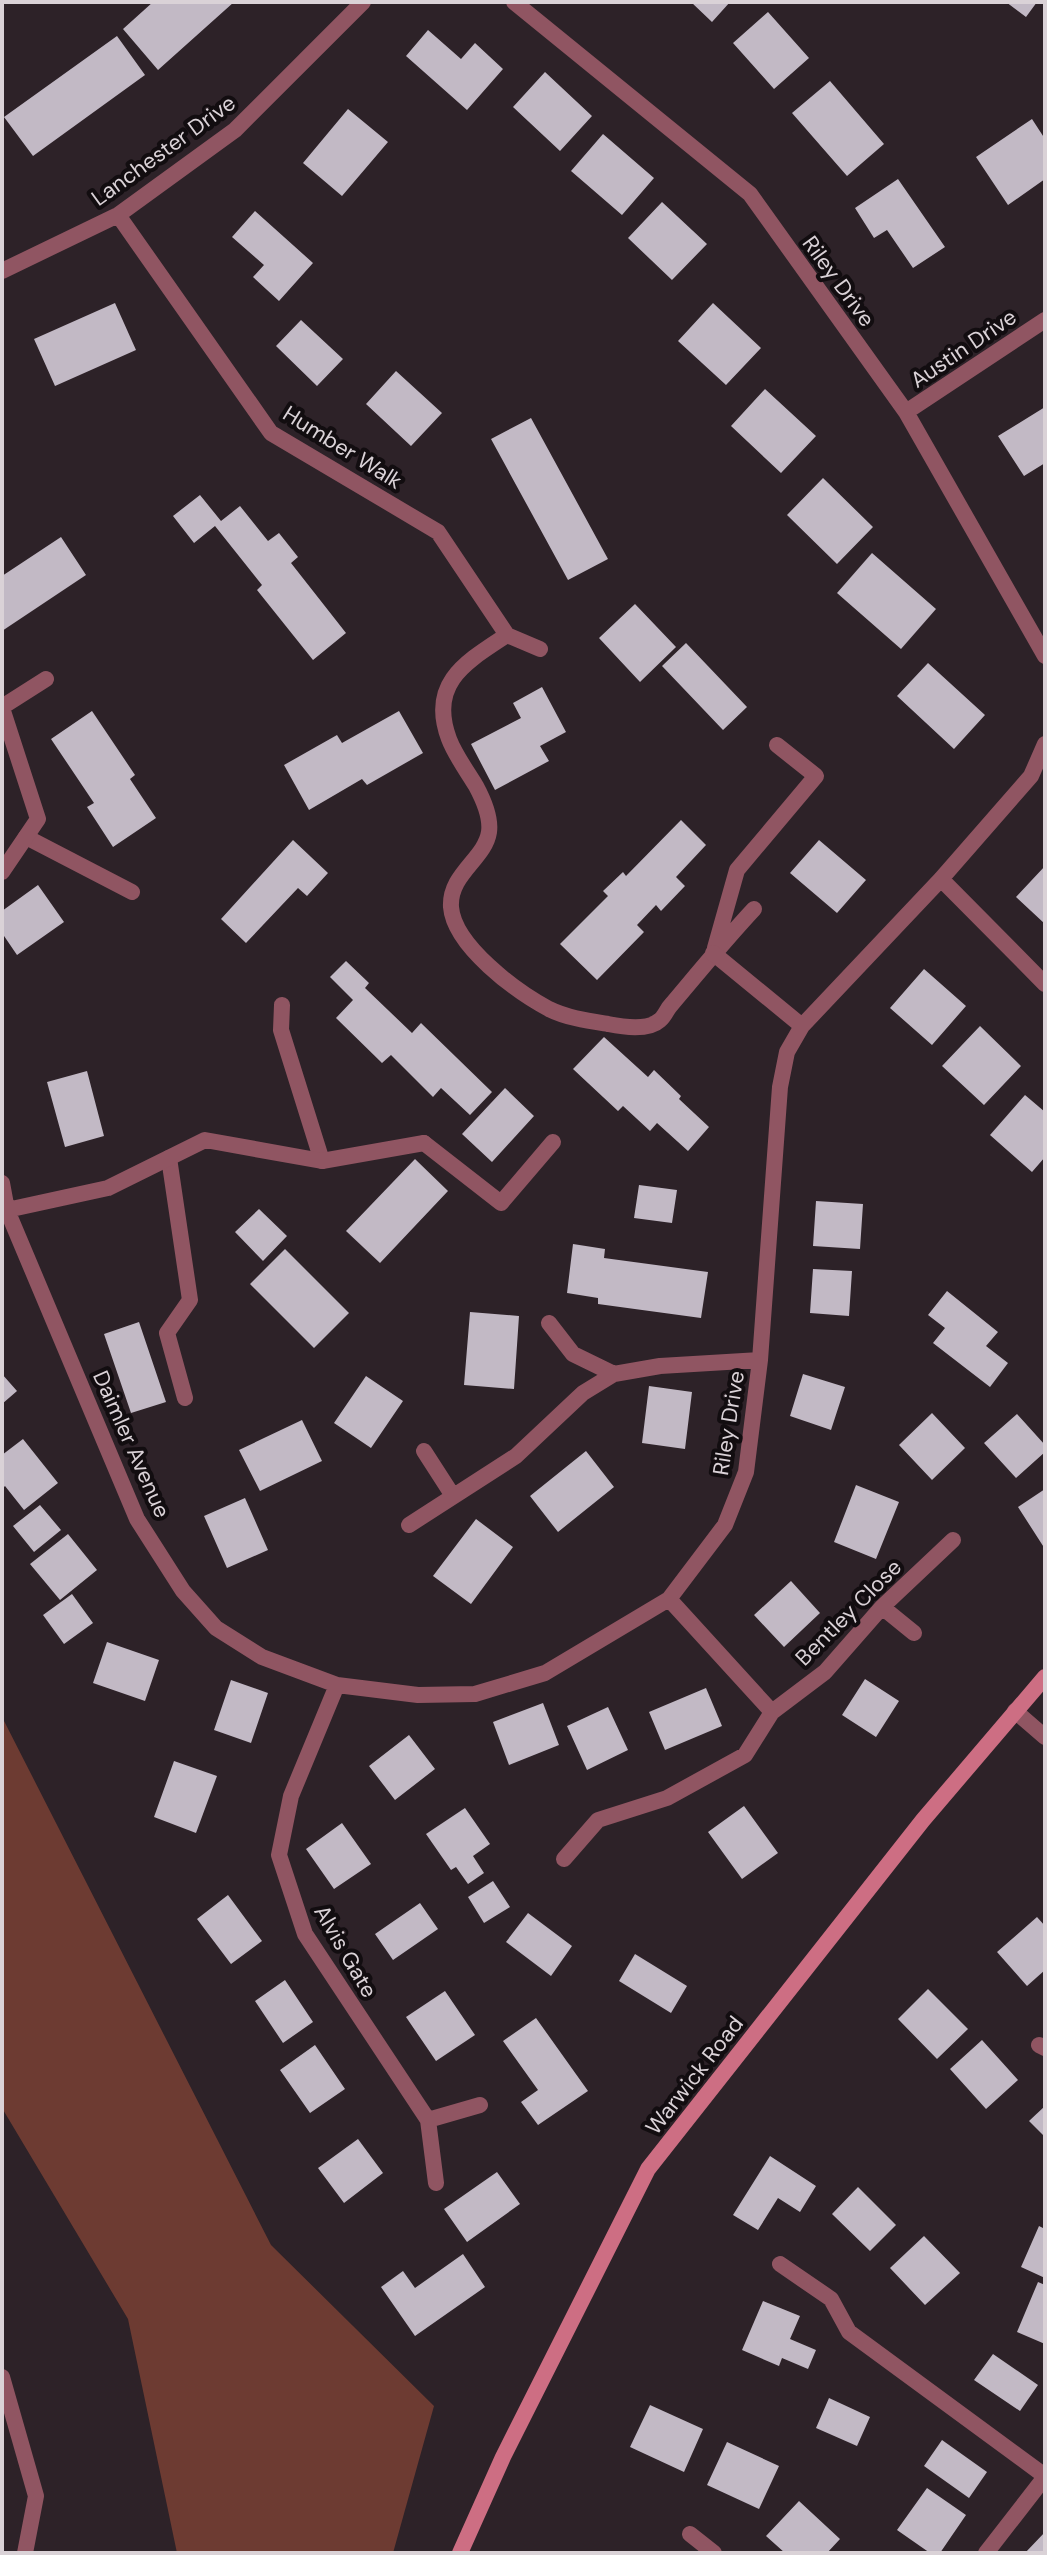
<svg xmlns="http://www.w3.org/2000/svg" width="1047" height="2555" viewBox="0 0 1047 2555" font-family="'DM Sans',sans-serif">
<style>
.green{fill:#6d3b32}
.building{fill:#c2b9c5}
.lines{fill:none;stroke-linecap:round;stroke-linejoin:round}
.service{stroke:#905562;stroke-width:16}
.minor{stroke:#905562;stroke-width:16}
.secondary{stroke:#cd6e83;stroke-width:16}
.labels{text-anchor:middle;stroke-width:8;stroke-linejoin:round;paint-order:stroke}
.street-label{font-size:22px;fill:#dad2d7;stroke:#120d10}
</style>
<rect width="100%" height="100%" fill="#2d2228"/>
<path class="green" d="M2 1717 271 2245 434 2406 393 2553H177L128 2319 2 2108Z"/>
<path class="building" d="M153 2H234L158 70 123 29Z
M691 2H730L712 22Z
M1006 2H1037L1026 17Z
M768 12 809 58 774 89 733 43Z
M428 30 461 59 475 43 503 69 467 110 406 56Z
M117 36 145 75 33 156 4 117Z
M545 72 592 116 560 151 513 107Z
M830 81 884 144 847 176 792 113Z
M348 109 388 142 342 196 303 163Z
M1032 119 1045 139V179L1008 205 976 157Z
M603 134 654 178 622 215 571 171Z
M898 179 945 247 913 268 887 230 874 238 855 208Z
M662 202 707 244 672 280 628 238Z
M255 211 313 263 279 301 253 277 264 265 232 237Z
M115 303 136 350 55 386 34 339Z
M713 303 761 348 726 385 678 341Z
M301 320 343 359 317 386 276 346Z
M396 371 442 413 411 446 366 404Z
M765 389 816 436 781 473 731 426Z
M1045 407V463L1024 476 998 436Z
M531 418 608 559 568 580 491 439Z
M823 478 873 527 837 564 787 515Z
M200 495 221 521 240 506 268 541 279 533 298 557 291 563 346 633 313 660 257 590 262 585 215 526 194 543 173 516Z
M61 537 86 575 2 631V576Z
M872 553 936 609 901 649 837 593Z
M635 604 676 647 640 682 599 638Z
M686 643 747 707 723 730 662 666Z
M928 663 985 715 954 749 897 696Z
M542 687 566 732 540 746 549 761 495 790 471 744 521 718 513 703Z
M92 711 135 775 130 779 156 818 113 847 87 807 94 803 51 739Z
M399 711 423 753 367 785 362 779 309 810 284 765 337 735 342 743Z
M681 820 706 845 676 877 685 886 661 911 656 905 637 925 644 932 597 980 560 944 608 896 603 891 623 872 626 876Z
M293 840 328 873 307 896 298 888 246 943 221 919Z
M819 840 866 880 837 913 790 873Z
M1045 866V924L1016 897Z
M38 885 64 922 17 955 2 933V911Z
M346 961 369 983 365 988 412 1033 421 1023 492 1092 470 1115 441 1088 433 1097 391 1055 382 1063 336 1018 353 1000 330 977Z
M924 969 966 1006 932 1045 890 1008Z
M980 1026 1021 1066 984 1105 942 1066Z
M604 1037 648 1077 654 1070 681 1096 679 1099 709 1127 688 1151 657 1123 650 1131 623 1106 618 1111 573 1069Z
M87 1071 104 1136 65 1147 47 1082Z
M505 1088 534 1116 492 1162 462 1134Z
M1025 1095 1045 1112V1157L1032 1172 990 1135Z
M415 1159 448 1191 380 1263 346 1231Z
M639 1185 677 1190 672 1223 634 1218Z
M816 1201 863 1204 860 1249 813 1246Z
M259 1209 287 1236 263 1261 235 1232Z
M573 1244 605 1249 604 1258 708 1272 701 1318 598 1304V1298L567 1293Z
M285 1249 349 1313 314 1348 250 1284Z
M813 1269 852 1271 849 1316 810 1313Z
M947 1291 998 1332 986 1346 1008 1363 990 1387 933 1343 945 1328 928 1315Z
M470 1312 519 1316 514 1389 464 1385Z
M139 1322 166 1402 131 1413 104 1334Z
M2 1374 17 1391 2 1404Z
M803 1374 845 1387 831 1430 790 1416Z
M366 1376 403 1401 371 1448 334 1423Z
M649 1386 692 1392 685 1449 642 1443Z
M932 1413 965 1448 932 1480 899 1445Z
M1017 1414 1045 1445V1452L1016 1478 984 1443Z
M302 1420 322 1461 260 1491 239 1450Z
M23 1439 58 1483 24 1510 5 1486 2 1489V1455Z
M586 1451 614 1487 558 1532 530 1496Z
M856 1485 899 1502 876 1559 834 1542Z
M1045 1489V1549L1018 1507Z
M245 1498 268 1550 227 1568 204 1516Z
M40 1505 61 1530 34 1552 13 1526Z
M476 1519 513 1547 471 1604 433 1576Z
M68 1534 97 1570 60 1600 30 1564Z
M791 1581 820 1613 784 1647 754 1615Z
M72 1594 93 1623 64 1644 43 1615Z
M107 1642 159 1660 145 1701 93 1683Z
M865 1679 899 1701 876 1737 842 1715Z
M231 1680 268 1693 251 1743 214 1730Z
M706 1688 722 1726 665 1750 649 1712Z
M543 1703 559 1745 509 1765 493 1722Z
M608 1707 628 1750 587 1770 567 1726Z
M409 1735 435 1769 395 1800 369 1766Z
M174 1761 217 1776 196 1833 154 1817Z
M744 1806 778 1853 742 1879 708 1832Z
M465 1808 490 1844 473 1856 484 1873 468 1884 456 1867 451 1870 426 1834Z
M342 1823 371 1864 334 1889 306 1849Z
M493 1881 510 1907 484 1923 468 1897Z
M228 1895 262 1941 231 1964 197 1919Z
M420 1903 438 1929 393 1960 375 1934Z
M528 1913 572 1946 551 1976 506 1942Z
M1037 1917 1045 1926V1970L1027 1986 997 1952Z
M635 1954 687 1986 671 2013 619 1981Z
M285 1980 313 2022 283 2043 255 2001Z
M928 1989 968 2029 937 2059 898 2019Z
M445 1991 475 2035 436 2061 406 2017Z
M536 2018 588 2091 538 2125 521 2102 538 2090 503 2041Z
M982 2040 1018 2080 986 2109 950 2069Z
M315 2045 345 2089 310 2113 280 2070Z
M1045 2106V2137L1029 2121Z
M358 2139 383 2173 344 2203 318 2168Z
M770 2156 816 2186 800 2212 778 2198 758 2230 733 2215Z
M497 2172 520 2204 467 2242 444 2209Z
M858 2187 896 2225 870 2251 832 2214Z
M1039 2226 1045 2229V2278L1021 2267Z
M924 2236 960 2273 925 2305 890 2268Z
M463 2254 485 2287 415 2336 381 2287 403 2271 415 2288Z
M1038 2282 1045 2285V2344L1017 2332Z
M763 2301 800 2316 790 2339 816 2350 808 2369 782 2358 779 2366 742 2350Z
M993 2354 1038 2385 1020 2411 974 2380Z
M829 2398 870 2417 857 2446 816 2428Z
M650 2405 703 2429 684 2472 630 2447Z
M942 2440 987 2472 969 2498 924 2466Z
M727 2442 779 2466 759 2509 707 2485Z
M927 2488 966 2515 940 2553H930L897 2530Z
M799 2501 840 2539 827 2553H785L766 2536Z
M1045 2532V2553H1025Z"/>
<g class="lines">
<path class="service" d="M507 635C466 662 428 683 449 739 455 755 467 771 476 786 483 799 491 818 489 832 485 859 449 874 451 907 454 946 517 992 549 1009 567 1018 589 1021 608 1024 623 1027 648 1031 660 1020 665 1016 667 1009 671 1005 698 973 725 940 754 909
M26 837 132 892
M715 948 737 870 816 776 777 745
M282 1005 281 1030 322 1161
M424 1143 501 1203 553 1142
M169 1158 190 1300 167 1333 185 1398
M1039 2045 1045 2048"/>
<path class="minor" d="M514 2 750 194 906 412 1045 656
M118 215 271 433 438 532 507 635 540 649
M2 271 118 215 235 130 363 2
M906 412 1045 320
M2 707 46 679
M2 708 38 819 2 872
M941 879 1045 984
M713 953 802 1026
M2 1183 7 1210 137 1519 183 1591 216 1628 262 1657 337 1685 418 1695 475 1694 545 1673 669 1599 725 1525 746 1472 760 1360 780 1087 787 1052 802 1026 941 879 1031 776 1045 744
M7 1210 108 1188 205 1140 322 1161 424 1143
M549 1323 573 1354 614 1374
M424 1451 453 1496
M409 1525 516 1456 583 1393 614 1374 660 1366 760 1360
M669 1599 772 1712
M882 1607 914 1633
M337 1685 291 1796 279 1855 305 1934 428 2120 436 2183
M1015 1711 1045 1737
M564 1859 598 1820 667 1798 745 1755 772 1712 825 1672 882 1607 953 1540
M428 2120 480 2105
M780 2264 831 2299 849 2332 1045 2476
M2 2377 36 2496 25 2553
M690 2534 714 2553
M986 2553 1045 2477"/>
<path class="secondary" d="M460 2553 503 2457 648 2169 923 1820 1045 1677"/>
</g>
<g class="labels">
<g class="street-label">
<text transform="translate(163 150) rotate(-36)" y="8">Lanchester Drive</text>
<text transform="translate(839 281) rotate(54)" y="8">Riley Drive</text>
<text transform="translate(963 348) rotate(-34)" y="8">Austin Drive</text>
<text transform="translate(343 447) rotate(32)" y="8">Humber Walk</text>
<text transform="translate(728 1423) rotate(-81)" y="8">Riley Drive</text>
<text transform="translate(132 1444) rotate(66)" y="8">Daimler Avenue</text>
<text transform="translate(848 1612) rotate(-45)" y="8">Bentley Close</text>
<text transform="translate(346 1951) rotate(60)" y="8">Alvis Gate</text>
<text transform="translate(694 2075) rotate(-52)" y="8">Warwick Road</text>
</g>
</g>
<rect width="1047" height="2555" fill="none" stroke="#dad2d7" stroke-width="8"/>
</svg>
